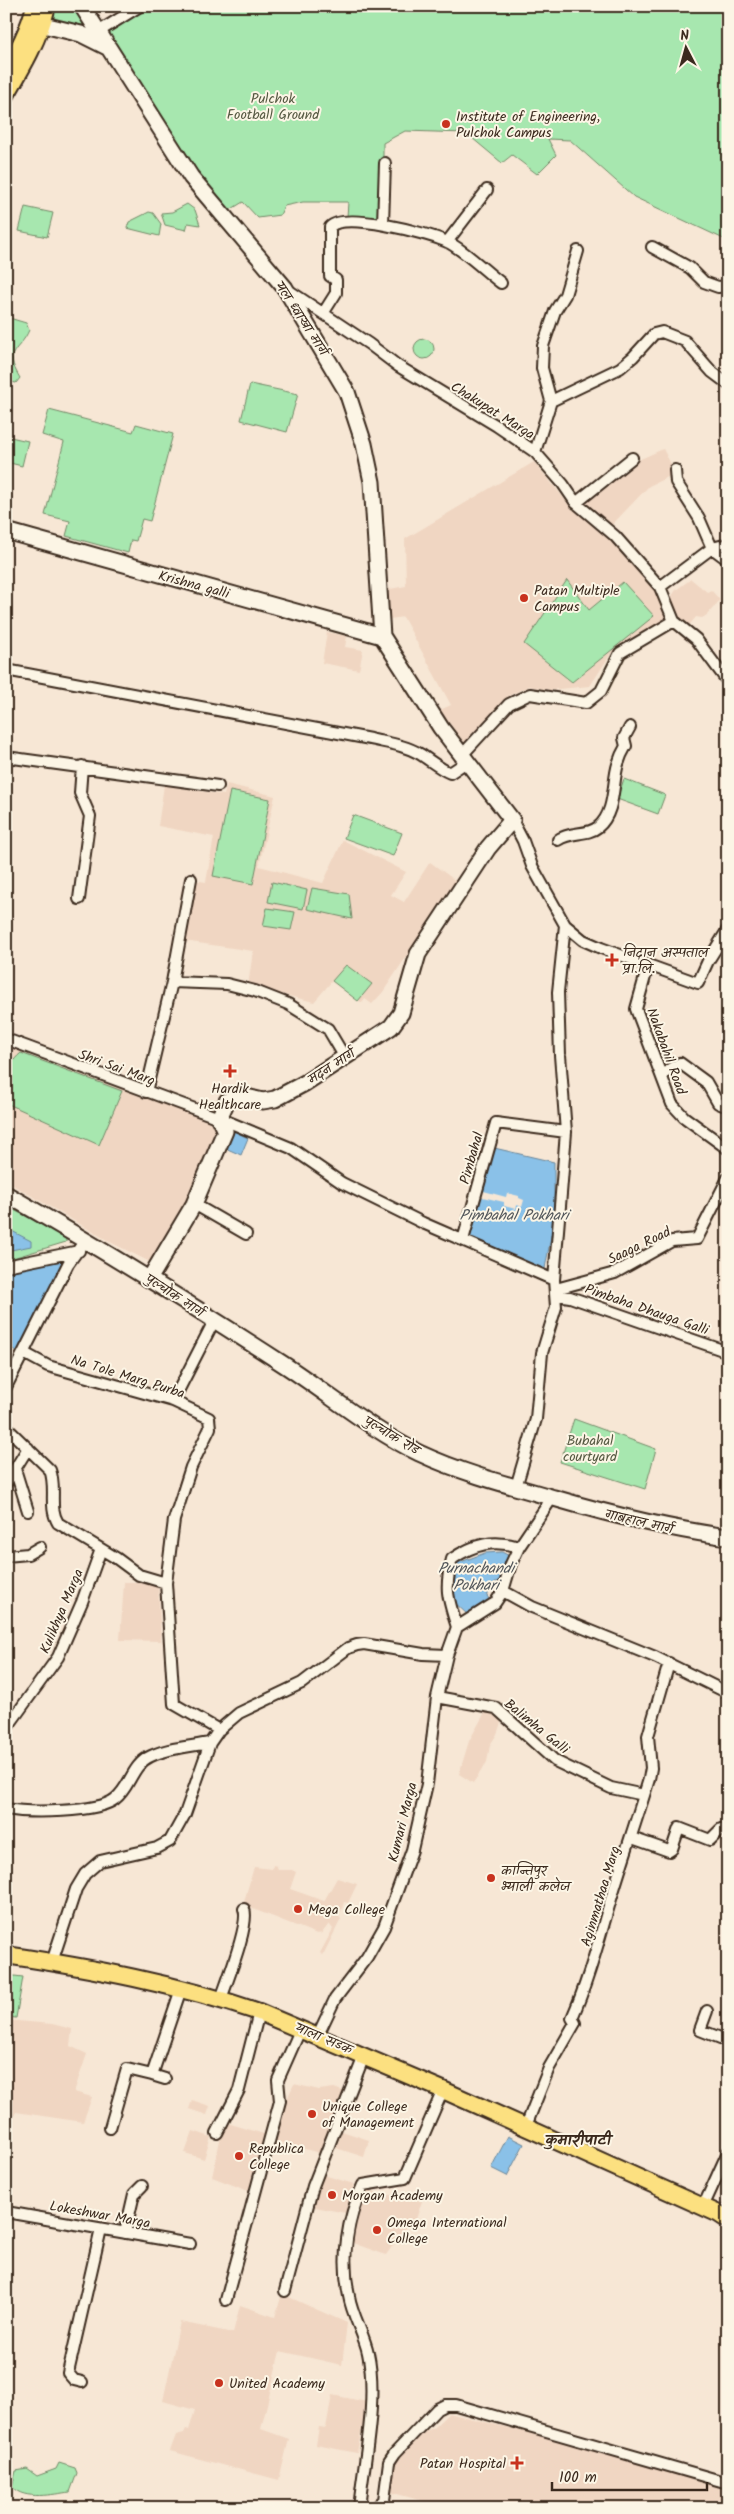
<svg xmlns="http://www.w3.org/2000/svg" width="734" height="2514" viewBox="0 0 734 2514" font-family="Kalam,'Playpen Sans Deva',sans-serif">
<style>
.built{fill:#f0d6c2}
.green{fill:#a7e7af;stroke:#718866}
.water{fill:#8ac1e8;stroke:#6a8597}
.pier{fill:#f7e7d5}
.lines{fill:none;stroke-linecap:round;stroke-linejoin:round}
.street-casing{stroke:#3b2a1e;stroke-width:14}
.secondary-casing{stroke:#3b2a1e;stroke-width:19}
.primary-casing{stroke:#3b2a1e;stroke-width:20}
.street{stroke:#fcf5e5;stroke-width:10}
.secondary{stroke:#fcf5e5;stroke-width:15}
.primary{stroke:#fce080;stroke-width:16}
.poi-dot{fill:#c8321e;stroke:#fcf5e5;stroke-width:2}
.labels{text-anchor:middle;stroke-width:4;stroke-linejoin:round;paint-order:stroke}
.park-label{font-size:14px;fill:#565942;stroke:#fcf5e5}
.poi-label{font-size:14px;fill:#3b2a1e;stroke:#fcf5e5;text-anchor:start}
.street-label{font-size:14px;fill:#3b2a1e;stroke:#fcf5e5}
.water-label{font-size:15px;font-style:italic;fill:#53575b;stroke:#fcf5e5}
.neighbourhood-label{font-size:15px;font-weight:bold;fill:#3b2a1e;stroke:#fcf5e5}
</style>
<rect width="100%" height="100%" fill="#f7e7d5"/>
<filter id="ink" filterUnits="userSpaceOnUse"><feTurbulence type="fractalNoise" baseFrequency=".02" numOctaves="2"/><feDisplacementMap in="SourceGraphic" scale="10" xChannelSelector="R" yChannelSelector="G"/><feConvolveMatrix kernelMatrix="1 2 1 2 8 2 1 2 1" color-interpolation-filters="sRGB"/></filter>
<g filter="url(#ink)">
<path class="built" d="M663 449 672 466V475L649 486 607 530 580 503 634 462Z
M534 462 572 508 609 537 651 581 667 606V619L612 652 590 686 549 690 529 686 508 696 464 743 440 710 451 705 403 617 390 619 385 590 406 586 405 539Z
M691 579 707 592 711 590 720 600 707 615 702 618 696 617 686 629 668 602 676 590Z
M327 632 347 636 345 647 363 650 359 670 322 663Z
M227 784 275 796 259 866 323 883 343 840 406 872 391 895 404 902 430 862 456 881 383 992 372 1004 365 999 362 1003 332 981 314 1002 248 986 253 951 184 941 194 880 206 882 214 837 158 826 164 785 224 795Z
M13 1046 213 1120 223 1135 156 1265 112 1243 6 1181V1067Z
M124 1582H158L161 1641 120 1640Z
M488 1707 503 1717 497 1734 490 1745 487 1762 473 1783 459 1774 469 1741Z
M273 1865 277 1866 278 1870H292L296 1872 290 1889 324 1901 337 1878 357 1884 348 1903 344 1902 339 1917 341 1919 323 1955 320 1953 333 1929 329 1924 322 1933 317 1934 243 1905 254 1867 272 1869Z
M6 2020 52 2024 72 2029 70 2046 87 2054 74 2092 92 2097 83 2122 16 2112 9 2126 6 2125Z
M294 2084 319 2090 334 2088 348 2093 327 2155 272 2140 284 2105Z
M192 2100 210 2106 207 2115 189 2109Z
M224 2122 267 2135 251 2192 212 2177Z
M193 2131 211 2137 204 2159 185 2153Z
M342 2131 369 2140 364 2157 336 2148Z
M320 2174 354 2184 346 2213 310 2206Z
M362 2190 422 2201 415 2222 410 2221 386 2255 350 2242Z
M282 2294 347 2323 342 2365 280 2351 261 2429 289 2439 279 2480 170 2451 176 2435 184 2433 186 2429 189 2430 195 2410 163 2401 180 2322 233 2333 240 2305 275 2317Z
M332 2395 367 2402 357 2453 316 2445 319 2427 326 2428Z
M449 2413 585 2447 728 2488V2508H448L390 2492 397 2458 417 2435 433 2428Z"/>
<path class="green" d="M54 6H74L90 35 54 18Z
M134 6H728V241L634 197 570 140 548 139 556 155 537 174 512 155 502 163 466 133 405 131 383 143V218L347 217 348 202H303L284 206 280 215 258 218 243 202 225 213 105 30Z
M187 204 195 210 200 225 188 223 186 230 165 225 161 213 172 212Z
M25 207 53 213 47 237 19 231Z
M149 212 153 213 161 224 159 236 127 228 129 222Z
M6 317 26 323 29 330C20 352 2 349 20 378L16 383 6 381Z
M414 349a10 10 0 1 1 20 0a10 10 0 1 1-20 0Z
M250 384 298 394 287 432 241 420Z
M49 410 133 432 136 424 173 434 150 521 142 519 136 541 131 540 128 553 66 536 70 521 45 515 64 442 42 435Z
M6 436 28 441 22 466 6 462Z
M567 580 589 610 623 582 654 616 572 682 524 644Z
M624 779 665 795 658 814 617 799Z
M230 791 270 799 253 884 213 876Z
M353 815 402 833 393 856 344 838Z
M272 882 307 890 303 909 268 902Z
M312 888 349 894 352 919 307 909Z
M267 908 295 912 291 930 263 926Z
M346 965 372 984 358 1001 332 981Z
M21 1053 122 1091 99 1145 6 1103C6 1082 4 1067 21 1053Z
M6 1206 66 1237V1242L6 1260Z
M574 1419 656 1449 645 1489 560 1462Z
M6 1975 23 1977 16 2018 6 2017Z
M59 2463 75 2468 77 2473 70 2492C53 2494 25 2501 12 2487L16 2471 27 2469 37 2476 56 2469Z"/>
<path class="water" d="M231 1130 248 1138 241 1155 223 1147Z
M490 1147 554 1162V1220L544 1274 467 1239Z
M6 1228 31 1241V1246L6 1251Z
M58 1258 68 1264 24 1353 6 1347V1273Z
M502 1552 513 1558 505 1581 495 1582 487 1596 491 1602 470 1617 451 1599 458 1563 485 1553Z
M508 2136 524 2144 507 2176 491 2168Z"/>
<path class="pier" d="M480 1190 506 1197 507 1193 519 1196V1198L524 1200 522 1207 517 1205 516 1209 504 1206V1202L478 1196Z"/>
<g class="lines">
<defs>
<path id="street" d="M98 32 140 6
M383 224 385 163
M447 242 487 190
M652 247 690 268 704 282 718 287 728 286
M291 292 369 344 398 366 497 426 535 452 563 484 576 503 615 536 660 587 674 621 696 639 728 682
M324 312 336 293V280L330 276V227C344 211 426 233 445 241 461 247 486 272 501 283
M551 401 620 368 633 357 654 334 662 332 685 341 712 372 728 384
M535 452 551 401 542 368 543 346 555 311 565 295 578 251
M675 470 676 482 699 518 712 548 728 560
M576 503 632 458
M660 587 712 548 728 544
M6 670 370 739C387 743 405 745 420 754 431 761 439 768 450 773L468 761
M463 754 509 704 530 694 586 703 601 691 620 653 674 621
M6 757 218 786
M512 820 523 841 532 866 565 925 583 940 601 948 698 983 708 961 728 929
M558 840C570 831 587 836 598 827 616 812 612 783 618 764 620 757 623 751 626 746L624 738 630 727
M79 899 90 816 80 793 82 766
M648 966 636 1009 672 1104 684 1117 728 1149
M172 982 227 984 255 991 288 1004 328 1029 344 1056
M6 1039 219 1118 291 1148 342 1183 423 1223 554 1280
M662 1075 680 1063 706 1082 718 1103 728 1107
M146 1092 172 982 191 879
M194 1204 246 1234
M463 1240 496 1123 566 1132
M6 1266 79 1251
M556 1289 615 1273 672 1241 697 1239 728 1178
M557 1295 570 1297 728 1352
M24 1353 48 1366 173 1401 209 1418 210 1428 191 1467 174 1520 166 1583 174 1704 219 1730
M6 1387 68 1264 86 1239
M173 1401 214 1321
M6 1427 50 1470C57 1488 48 1507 58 1523L116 1558 139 1575 166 1583
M6 1483 15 1469
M516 1487 536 1419 542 1353 556 1307 554 1280 566 1132 560 1055 558 992 565 925
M28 1511 15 1469 28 1448
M6 1556 28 1554 40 1547
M503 1591 532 1607 655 1657 728 1693
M457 1627C448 1599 444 1588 452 1559 474 1544 494 1539 519 1547
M437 1697 496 1708 555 1761 611 1788 644 1795
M6 1729 58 1657 82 1602 101 1549
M6 1809C28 1813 98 1813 115 1799 131 1787 131 1765 151 1756 168 1748 192 1746 210 1743
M632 1838 669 1851 672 1849 679 1828 710 1840 721 1829 728 1828
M52 1962 76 1889 85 1874 100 1861 157 1848 170 1841 185 1814 210 1743 219 1730 239 1713 302 1683 348 1648 357 1645 364 1644 423 1654 447 1655 457 1627 495 1603 503 1591 511 1564 519 1547 552 1498
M221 1999C227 1981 250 1924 244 1909
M707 2011 700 2030 728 2041
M318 2035 335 1999 367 1957 384 1927 412 1850 427 1784 437 1697 447 1655
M152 2075 165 2079
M526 2126 549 2068 575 2023 572 2018C589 1979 599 1939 611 1899 623 1859 637 1819 649 1779L651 1768 648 1736 669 1663
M110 2128 127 2069 152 2075 181 1989
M217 2133 239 2090 259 2012
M703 2207 728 2152
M6 2212 190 2244
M125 2233 134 2194 142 2186
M285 2291 313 2186 364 2056
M226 2300 280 2101 278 2080 301 2028
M82 2382 74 2380 68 2373 101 2229
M359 2508C364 2461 378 2398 368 2353 364 2334 352 2315 349 2296 341 2258 347 2219 363 2185L405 2178 443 2090
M375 2508 384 2500 389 2462 395 2453 437 2409 445 2405H456L728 2483"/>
<path id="secondary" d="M82 6 191 177 285 288 347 392 364 444 372 482 382 636
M31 22 81 34 107 47
M6 531 382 636
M6 1194C100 1248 192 1305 283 1364 328 1393 371 1430 419 1453 462 1473 508 1485 554 1498 612 1515 668 1529 728 1537
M150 1278 194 1204 225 1131 219 1118 227 1101 238 1095 263 1101 275 1099 305 1083 391 1027 401 1013 418 954 488 848 512 820 441 728 382 636"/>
<path id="primary" d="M6 71C18 50 29 30 35 6
M6 95C23 66 39 39 47 6
M6 1955C92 1968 177 1984 259 2012L443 2090 719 2214 728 2220"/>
</defs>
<use href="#street" class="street-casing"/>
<use href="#secondary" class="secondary-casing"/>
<use href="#primary" class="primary-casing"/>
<use href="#street" class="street"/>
<use href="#secondary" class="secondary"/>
<use href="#primary" class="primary"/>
</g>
</g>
<g class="poi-dot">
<circle cx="446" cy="124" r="5"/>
<circle cx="524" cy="598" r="5"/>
<path d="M609.5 952.5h5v5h5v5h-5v5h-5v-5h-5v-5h5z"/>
<path d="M227.5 1063.5h5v5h5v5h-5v5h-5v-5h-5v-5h5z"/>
<circle cx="491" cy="1878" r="5"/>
<circle cx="298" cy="1909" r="5"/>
<circle cx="312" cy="2114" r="5"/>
<circle cx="239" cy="2156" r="5"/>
<circle cx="332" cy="2195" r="5"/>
<circle cx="377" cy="2230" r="5"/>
<circle cx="219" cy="2383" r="5"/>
<path d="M514.5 2455.5h5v5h5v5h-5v5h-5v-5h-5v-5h5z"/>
</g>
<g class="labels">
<g class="park-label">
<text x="273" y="103">Pulchok<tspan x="273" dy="16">Football Ground</tspan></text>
<text x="590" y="1445">Bubahal<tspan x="590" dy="16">courtyard</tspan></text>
</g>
<g class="poi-label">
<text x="456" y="121">Institute of Engineering,<tspan x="456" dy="16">Pulchok Campus</tspan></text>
<text x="534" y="595">Patan Multiple<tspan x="534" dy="16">Campus</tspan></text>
<text x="623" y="957">निदान अस्पताल<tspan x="623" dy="16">प्रा.लि.</tspan></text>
<text x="230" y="1093" text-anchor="middle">Hardik<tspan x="230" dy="16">Healthcare</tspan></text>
<text x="501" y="1875">कान्तिपुर<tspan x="501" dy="16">भ्याली कलेज</tspan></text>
<text x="308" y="1914">Mega College</text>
<text x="322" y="2111">Unique College<tspan x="322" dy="16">of Management</tspan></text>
<text x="249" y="2153">Republica<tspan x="249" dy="16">College</tspan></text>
<text x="342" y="2200">Morgan Academy</text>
<text x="387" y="2227">Omega International<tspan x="387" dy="16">College</tspan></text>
<text x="229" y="2388">United Academy</text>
<text x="506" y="2468" text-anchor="end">Patan Hospital</text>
</g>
<g class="street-label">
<text transform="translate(302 318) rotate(57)" y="5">यल ध्वाखा मार्ग</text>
<text transform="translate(493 410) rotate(32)" y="5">Chakupat Marga</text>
<text transform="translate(194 584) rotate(15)" y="5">Krishna galli</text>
<text transform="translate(667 1051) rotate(70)" y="5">Nakabahil Road</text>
<text transform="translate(331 1066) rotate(-33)" y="5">मदन मार्ग</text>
<text transform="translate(117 1067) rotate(20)" y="5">Shri Sai Marg</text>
<text transform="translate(471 1158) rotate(-74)" y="5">Pimbahal</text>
<text transform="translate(639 1245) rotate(-26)" y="5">Saaga Road</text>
<text transform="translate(175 1295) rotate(33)" y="5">पुल्चोक मार्ग</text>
<text transform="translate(647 1309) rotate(19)" y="5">Pimbaha Dhauga Galli</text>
<text transform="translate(128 1376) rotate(17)" y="5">Na Tole Marg Purba</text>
<text transform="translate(392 1435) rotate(31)" y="5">पुल्चोक रोड</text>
<text transform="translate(639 1521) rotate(13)" y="5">गाबहाल मार्ग</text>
<text transform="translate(61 1611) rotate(-67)" y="5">Kulikhya Marga</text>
<text transform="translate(537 1726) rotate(39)" y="5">Balimha Galli</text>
<text transform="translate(402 1822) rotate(-76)" y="5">Kumari Marga</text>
<text transform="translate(600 1896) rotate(-73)" y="5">Aginmathaa Marg</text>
<text transform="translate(324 2038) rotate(23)" y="5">याला सडक</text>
<text transform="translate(100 2214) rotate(10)" y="5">Lokeshwar Marga</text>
</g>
<g class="water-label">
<text x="514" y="1220">Pimbahal Pokhari</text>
<text x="476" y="1573">Purnachandi<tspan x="476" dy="17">Pokhari</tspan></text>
</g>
<g class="neighbourhood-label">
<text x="578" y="2145">कुमारीपाटी</text>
</g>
</g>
<rect width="734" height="2514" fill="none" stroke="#fcf5e5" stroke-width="25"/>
<rect x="12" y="12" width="709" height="2489" fill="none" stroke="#3b2a1e" stroke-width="2" filter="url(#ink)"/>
<g transform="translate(686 48) rotate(354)" stroke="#fcf5e5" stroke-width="4" paint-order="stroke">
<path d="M0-4L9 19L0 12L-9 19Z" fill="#3b2a1e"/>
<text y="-8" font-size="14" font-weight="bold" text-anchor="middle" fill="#3b2a1e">N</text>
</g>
<path d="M552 2482v8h155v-8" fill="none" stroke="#3b2a1e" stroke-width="2.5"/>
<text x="559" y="2482" font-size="15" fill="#3b2a1e" stroke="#fcf5e5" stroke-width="4" paint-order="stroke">100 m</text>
</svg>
